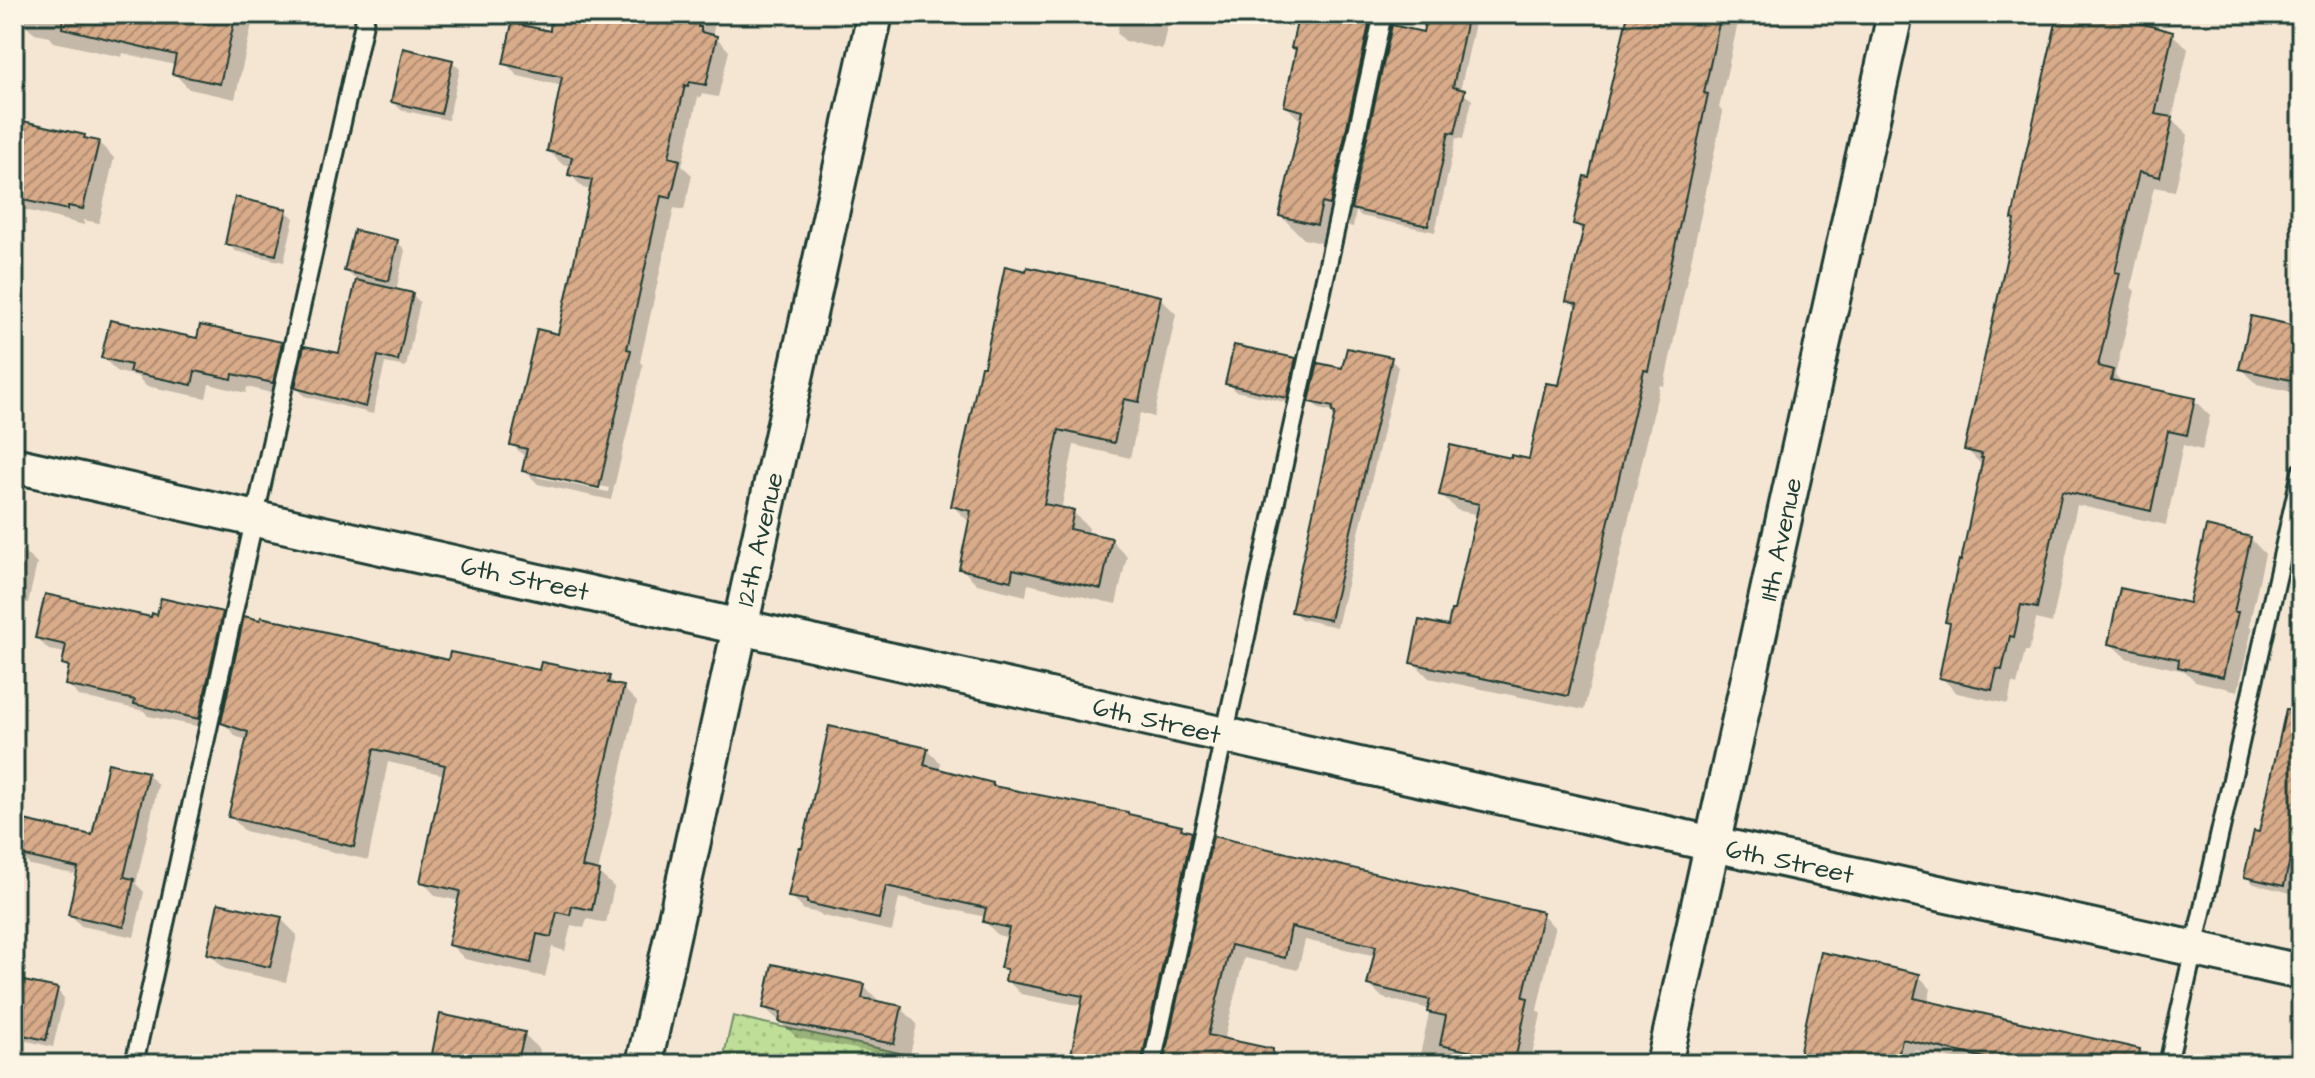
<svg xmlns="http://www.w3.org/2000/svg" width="2315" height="1078" viewBox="0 0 2315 1078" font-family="'Architects Daughter',sans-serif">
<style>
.park{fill:url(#park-dots);stroke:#6f8e66;stroke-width:2}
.shadow{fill:#0003;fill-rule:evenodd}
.building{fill:url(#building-hatch);stroke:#1f3d34;stroke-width:2}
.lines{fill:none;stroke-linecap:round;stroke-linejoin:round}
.service-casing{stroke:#1f3d34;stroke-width:22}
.minor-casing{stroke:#1f3d34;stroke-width:40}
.service{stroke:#fcf5e5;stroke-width:16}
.minor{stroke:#fcf5e5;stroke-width:34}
.labels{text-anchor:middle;stroke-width:6;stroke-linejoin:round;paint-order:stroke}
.street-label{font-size:26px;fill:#1f3d34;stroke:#fcf5e5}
</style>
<defs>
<pattern id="park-dots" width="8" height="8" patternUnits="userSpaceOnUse" patternTransform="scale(2)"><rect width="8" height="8" fill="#bfdf98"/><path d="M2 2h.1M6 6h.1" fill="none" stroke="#a4c084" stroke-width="1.8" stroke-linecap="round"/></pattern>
<pattern id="building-hatch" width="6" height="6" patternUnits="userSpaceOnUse" patternTransform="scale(2)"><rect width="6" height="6" fill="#d8ab89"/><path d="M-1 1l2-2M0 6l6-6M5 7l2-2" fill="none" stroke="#af8c71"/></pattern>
</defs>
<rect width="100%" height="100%" fill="#f5e6d3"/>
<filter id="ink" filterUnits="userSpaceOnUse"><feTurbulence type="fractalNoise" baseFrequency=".0125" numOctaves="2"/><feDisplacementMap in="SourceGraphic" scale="16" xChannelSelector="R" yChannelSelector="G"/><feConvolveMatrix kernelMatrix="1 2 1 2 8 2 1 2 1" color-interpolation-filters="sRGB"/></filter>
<g filter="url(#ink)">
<path class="park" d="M733 1016 949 1064H722Z"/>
<path class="shadow" d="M21 14H247L246 18 252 24 235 99 189 89 174 73 175 65 123 53 122 57 54 42 50 37 35 34 20 19Z
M608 14H717L712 37H716L729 51 718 97 702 94 701 98 698 97 682 166 692 175 684 210 674 208 640 362 643 365 611 500 538 484 525 471V457L512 444 559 336 592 190 583 188 570 174 572 166 562 164 549 151 563 86 518 76 505 63 601 45ZM537 472 609 488 608 492 537 477Z
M1121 14H1170L1162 49 1125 41 1117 33Z
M1234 14H1253L1252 18Z
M1301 14H1333L1369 22 1390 43 1424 34 1429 14H1477L1460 91 1472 100 1463 139 1456 138 1435 232 1361 216 1356 211 1353 227 1344 225 1339 247 1304 239 1281 216 1302 122 1286 106 1298 52 1293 48Z
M1629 14H1740L1719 108 1723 112 1664 386 1660 385 1584 710 1429 678 1413 662 1449 628 1456 613 1479 515 1457 510 1441 494 1512 460 1530 461 1560 388 1578 310 1569 300 1585 233 1575 224 1591 180Z
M2060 14H2139L2147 22 2146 26 2172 34 2188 49 2172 119 2188 135 2175 191 2154 187 2131 287 2135 291 2115 375 2126 386 2194 400 2210 416 2202 450 2183 445 2166 525 2077 505 2052 623 2036 619 2029 651H2025L2017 685 2012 683 2008 704 1957 693 1941 677 1952 625 1947 621 1963 563 1982 465 1966 449Z
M452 62 460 69 448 120 401 110 393 102Z
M14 124 84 137 87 140 98 142 114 158 99 223 84 220V225L14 207Z
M286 211 294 218 284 262 235 251 227 243Z
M397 242 405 250 396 291 412 295 420 302 406 367 385 363 373 414 304 396 297 388 340 356 358 279 354 278 346 271Z
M1160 298 1176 314 1154 417 1140 413 1130 458 1074 445 1061 510 1073 512 1089 528 1088 535 1111 540 1127 556 1116 604 1028 584 1026 596 977 584 961 568 969 522 953 506Z
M2252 318 2301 329V394L2257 384 2241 368Z
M199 340 281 343 296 358 287 397 247 387 246 393 209 384 206 398 146 386 137 376 118 372 103 358Z
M1390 359 1398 367 1337 627 1301 619 1293 611 1337 413 1319 409 1311 401Z
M1295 360 1303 368 1295 404 1235 391 1228 384Z
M2250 538 2265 554 2249 626 2252 629 2238 691 2195 681 2185 671 2126 658 2110 643 2191 605Z
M14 549 23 551 37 564 28 603 14 600Z
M222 613 234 626 211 729 148 716 144 711 79 696 67 684 70 670 64 664 66 653 49 650 37 638Z
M450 663 609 678 617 686 623 688 637 702 598 872 614 887 606 923 587 919 584 928 571 925 565 951 552 947 545 977 465 959 451 945 460 901 436 896 422 881 445 775 388 762 368 860 245 831 231 817 248 740 237 737 223 723Z
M2301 746V849L2291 893 2254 884 2246 877 2260 834Z
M927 750 941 763 939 771 992 785 996 788 1181 828 1185 832 1191 833 1205 847 1157 1064H1071L1083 1006 1021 994 1007 980 1008 973 1003 967 1009 938 998 935 985 922 986 917 899 898 892 931 823 916 819 913 804 910 791 896Z
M147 773 158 785 136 884 144 892 134 937 81 926 70 914 78 875 30 865 18 853 94 837Z
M1215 839 1542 914 1555 928 1537 1010 1541 1014 1530 1064H1418L1430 1009 1383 998 1369 985 1376 956 1305 940 1298 970 1244 958 1224 1040 1272 1051 1285 1064H1165Z
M281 919 297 935 286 982 225 969 209 953Z
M1919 976 1931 989 1928 1003 2158 1055 2167 1064H1974L1914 1050 1911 1064H1797Z
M14 981 57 990 64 998 53 1047 14 1038Z
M864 986 880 1002 901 1008 917 1024 909 1059 797 1038 765 1008Z
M524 1034 540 1050 537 1064H432Z
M14 1052 21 1060 20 1064H14Z
M2199 1058 2226 1064H2181L2182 1060 2198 1064Z"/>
<path class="building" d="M64 14H236L220 84 172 74 176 55 62 28Z
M551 14H701L698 27H701V32L717 36 706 85 690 82 688 86 685 85 669 157 680 160 671 198 661 196 627 349 631 350 599 488 522 471 527 449 510 445 537 329 558 334 592 180 568 175 572 157 547 151 562 77 503 64 512 23 550 31Z
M1299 14H1342L1370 20 1330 205 1322 203 1317 225 1279 216 1303 111 1284 106 1296 49 1291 48Z
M1427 14H1468L1453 87 1465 90 1455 133 1449 132 1428 226 1351 209 1392 25 1423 32Z
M1628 14H1721L1704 93 1708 94 1648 371 1644 370 1568 696 1410 663 1419 620 1448 626 1451 610H1454L1479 504 1439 495 1450 445 1511 458V455L1529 459 1546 383 1559 385 1577 304 1566 301 1584 227 1573 224 1584 176 1589 177Z
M2058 14H2130L2129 20 2173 32 2155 114 2173 117 2160 177 2139 172 2115 272 2120 273 2098 366 2113 370 2111 380 2195 398 2187 435 2168 431 2151 511 2062 491 2037 608 2021 605 2014 637 2010 636 2002 670 1997 669 1992 690 1939 678 1950 623 1945 622 1959 560 1961 561 1983 458H1981L1982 454 1964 450 2015 220 2012 219 2023 166Z
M403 48 453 60 441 114 391 102Z
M14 119 85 135 84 138 99 141 83 209 68 206V210L14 198Z
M235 197 287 209 276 255 225 244Z
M354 230 398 240 389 281 344 271Z
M1005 266 1026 271 1027 267 1161 296 1139 402 1124 399 1114 443 1059 430 1044 504 1074 510 1070 529 1112 538 1101 589 1013 569 1011 581 959 569 971 511 951 506 981 366H984Z
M356 280 413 293 398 361 378 356 366 407 295 388 304 346 339 353Z
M2251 316 2301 327 2291 380 2239 369Z
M110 320 197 338 200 325 282 342 273 383 233 374 232 379 195 371 192 385 129 372 131 365 101 358Z
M1234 345 1296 358 1287 398 1225 384Z
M1347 348 1392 357 1330 620 1291 612 1335 413 1332 412 1333 407 1309 402 1318 363 1342 368Z
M2206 526 2251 537 2234 612H2238L2223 677 2178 667 2179 659 2108 644 2120 588 2189 603Z
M45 594 151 617 152 613 157 615 161 598 223 612 199 719 134 704 135 700 65 685 69 666 62 664 66 645 35 638Z
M244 616 260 620 261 617 448 660 450 652 539 670 541 662 610 676 608 683 624 686 582 867 600 871 592 910 572 906 570 915 557 912 551 937 537 934 531 963 448 945 460 891 420 882 445 765 374 749 354 847 228 817 248 732 221 723Z
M2286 709 2301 710V810L2284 886 2244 877 2254 831 2259 832Z
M829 726 928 748 924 765 993 783V786L1128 812V814L1182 826 1181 829 1192 832 1141 1064H1069L1083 996 1005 981 1007 969 1000 968 1009 928 983 922 986 908 886 886 879 919 807 903V900L788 897 799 848H802Z
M108 763 148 772 124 877 134 879 124 927 68 915 78 868 16 854 24 820 92 835Z
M1213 836 1543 912 1523 997 1528 998 1515 1061 1440 1045 1446 1016 1427 1012 1430 1000 1367 985 1376 946 1291 927 1285 958 1231 945 1208 1035 1273 1049 1272 1064H1163Z
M218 903 282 917 270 967 207 954Z
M1821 952 1920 974 1914 998 2140 1049 2138 1064H2011L1902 1039 1896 1064H1797Z
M772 964 865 984 862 998 902 1006 894 1044 779 1022 781 1012 763 1008Z
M14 979 58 988 46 1040 14 1033Z
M440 1014 525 1032 517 1064H430Z"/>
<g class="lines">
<defs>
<path id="service" d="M134 1064 366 14
M1152 1064 1383 14
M2168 1064 2301 472"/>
<path id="minor" d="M14 465 1713 844 2301 972
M644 1064 875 14
M1664 1064 1895 14"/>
</defs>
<use href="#service" class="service-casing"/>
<use href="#minor" class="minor-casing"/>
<use href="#service" class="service"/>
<use href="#minor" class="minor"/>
</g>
</g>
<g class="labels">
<g class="street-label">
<text transform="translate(759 539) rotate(-77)" y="9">12th Avenue</text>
<text transform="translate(1780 539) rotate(-78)" y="9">11th Avenue</text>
<text transform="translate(525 578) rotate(12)" y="9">6th Street</text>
<text transform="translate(1157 720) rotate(13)" y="9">6th Street</text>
<text transform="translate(1790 861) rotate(12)" y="9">6th Street</text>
</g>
</g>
<rect width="2315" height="1078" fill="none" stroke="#fcf5e5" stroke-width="48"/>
<rect x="24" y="24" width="2267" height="1030" fill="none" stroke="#1f3d34" stroke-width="3" filter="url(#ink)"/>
</svg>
